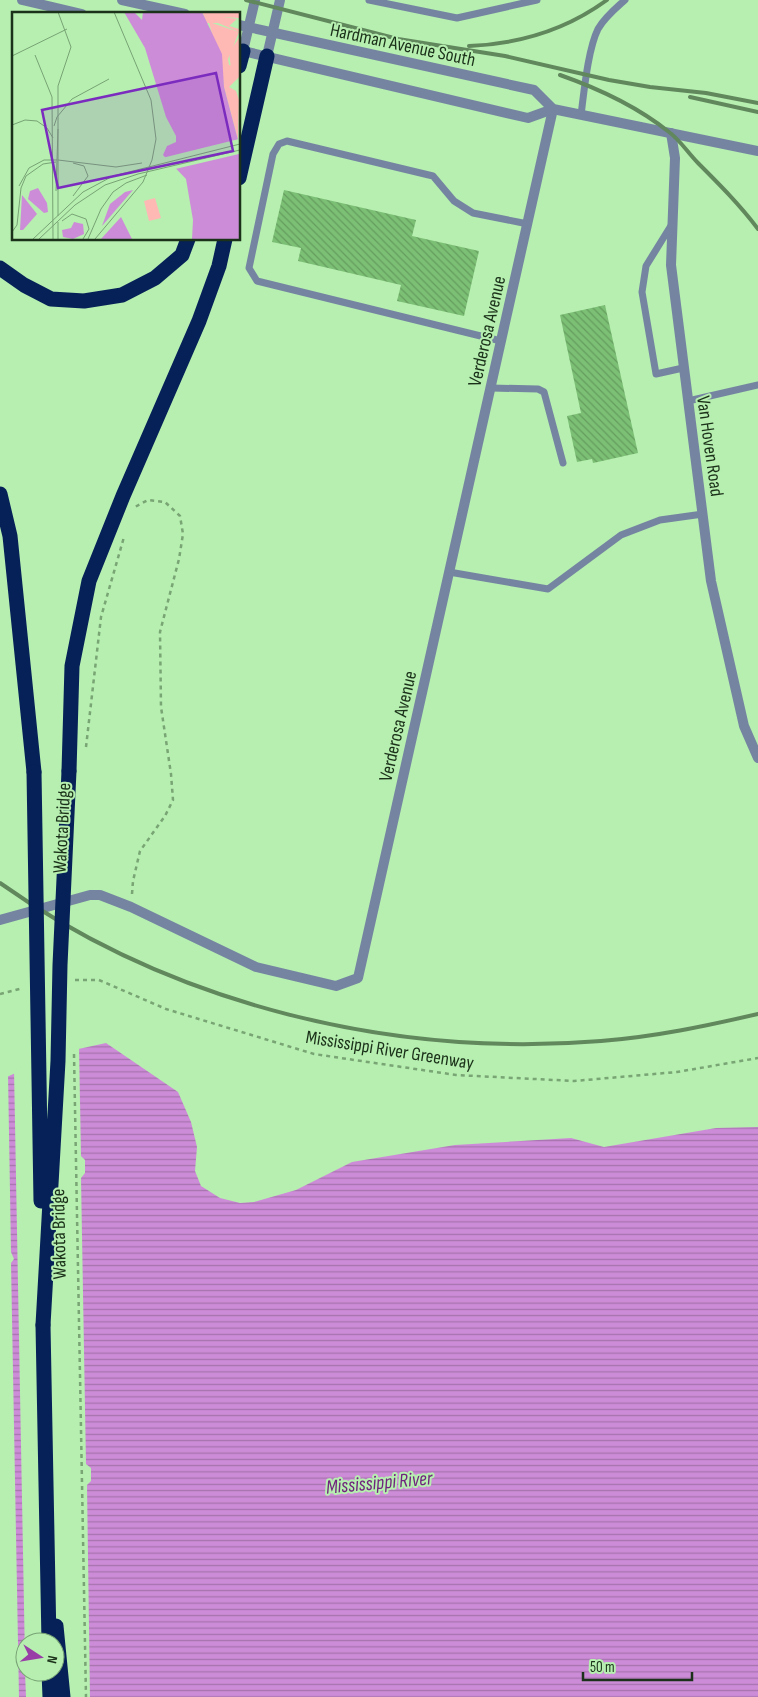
<svg xmlns="http://www.w3.org/2000/svg" width="758" height="1697" viewBox="0 0 758 1697" font-family="'Sofia Sans Condensed',sans-serif">
<style>
.water{fill:url(#water-rules);fill-rule:evenodd}
.pier{fill:#b6efb0}
.building{fill:url(#building-back-hatch)}
.lines{fill:none;stroke-linecap:round;stroke-linejoin:round}
.path{stroke:#79a474;stroke-width:2.5;stroke-dasharray:4 4;stroke-linecap:butt}
.service{stroke:#7585a1;stroke-width:7}
.minor{stroke:#7585a1;stroke-width:10}
.tertiary{stroke:#7585a1;stroke-width:10}
.motorway{stroke:#062158;stroke-width:15}
.rail{stroke:#61875d;stroke-width:4}
.path-bridge{stroke:#79a474;stroke-width:2.5;stroke-dasharray:4 4;stroke-linecap:butt}
.motorway-bridge{stroke:#062158;stroke-width:15}
.labels{text-anchor:middle;stroke-width:4;stroke-linejoin:round;paint-order:stroke}
.street-label{font-size:19px;fill:#1b3119;stroke:#b6efb0}
.water-label{font-size:20px;font-style:italic;fill:#71247d;stroke:#b6efb0}
.inset-road{fill:none;stroke:#78a374;stroke-width:1}
.view{fill:#7b2cbf;fill-opacity:0.15;stroke:#7b2cbf;stroke-width:2.5}
.inset-edge{fill:none;stroke:#1b3119;stroke-width:2.5}
</style>
<defs>
<pattern id="water-rules" width="6" height="5" patternUnits="userSpaceOnUse" patternTransform="scale(1.25)"><rect width="6" height="5" fill="#cd8cd7"/><path d="M0 2.5h6" fill="none" stroke="#a673ae"/></pattern>
<pattern id="building-back-hatch" width="6" height="6" patternUnits="userSpaceOnUse" patternTransform="scale(1.25)"><rect width="6" height="6" fill="#7cc075"/><path d="M-1 5l2 2M0 0l6 6M5-1l2 2" fill="none" stroke="#659d5f"/></pattern>
</defs>
<rect width="100%" height="100%" fill="#b6efb0"/>
<path class="water" d="M106 1043 178 1092 191 1122 197 1147 195 1171 201 1186 220 1198 240 1203 254 1202 296 1190 352 1162 455 1145 571 1138 604 1147 716 1128 758 1127V1697H0V1080L60 1053ZM25 1642H55V1672H25Z"/>
<path class="pier" d="M79 1046 81 1156 85 1160V1173L81 1178 86 1464 91 1468V1481L87 1485 90 1697H26L25 1672H55V1642H25V1660L14 1070 59 1050Z
M8 1073 11 1252 14 1259 11 1263 19 1697H0V1077Z"/>
<path class="building" d="M284 190 416 220 412 236 479 251 464 316 397 301 401 285 298 261 301 248 272 242Z
M605 305 638 453 593 463 592 459 577 462 567 416 581 413 560 315Z"/>
<g class="lines">
<path class="path" d="M86 747 101 617 124 537
M132 894 133 881 140 851 165 816 173 800 171 774 161 707 160 632 179 559 183 534 180 516 165 502 148 500 133 508
M75 980H99L166 1009 314 1054 456 1075 574 1081 677 1072 758 1058
M0 994 23 988"/>
<path class="service" d="M369 0 457 18 537 0
M581 115C584 92 588 49 598 29 605 17 615 9 625 0
M672 224 646 266 642 292 656 374 683 368
M501 341 257 281 249 268 273 154 279 144 287 141 433 176 454 201 473 213 528 224
M491 388 538 389 544 392 563 463
M688 401 758 385
M449 572 548 589 621 535 660 520 703 514"/>
<path class="minor" d="M671 133 675 158 671 265 711 581 744 726 758 758
M0 920 90 895H100L131 907 256 967 336 986 358 978 553 109"/>
<path class="tertiary" d="M22 0 82 14
M122 0 185 14
M239 25 534 90 553 109
M239 50 528 118 553 109 758 151
M243 51 255 0
M267 56 280 0"/>
<path class="motorway" d="M239 66 243 51
M239 178 267 56
M0 268 24 285 51 299 84 301 122 295 155 278 182 255 188 239
M0 494 10 536 34 772
M69 771 72 666 89 581 123 496 199 321 219 266 225 239
M43 1325 49 1642
M56 1626 63 1697
M49 1672 50 1697"/>
<path class="rail" d="M246 0 398 39 505 56 609 80 650 87 706 93 758 103
M469 46C519 44 566 30 607 0
M560 75C597 88 639 108 669 132 680 140 688 153 698 163 719 184 740 205 758 229
M690 97 758 112
M0 883C172 1005 393 1058 601 1041 654 1037 706 1026 758 1014"/>
<path class="path-bridge" d="M74 1054 86 1697"/>
<path class="motorway-bridge" d="M34 772 41 1201
M43 1325 58 1061 60 965 69 771"/>
</g>
<g class="labels">
<g class="street-label">
<text transform="translate(403 44) rotate(12)" y="7">Hardman Avenue South</text>
<text transform="translate(486 331) rotate(-77)" y="7">Verderosa Avenue</text>
<text transform="translate(711 446) rotate(82)" y="7">Van Hoven Road</text>
<text transform="translate(397 726) rotate(-77)" y="7">Verderosa Avenue</text>
<text transform="translate(61 828) rotate(-87)" y="7">Wakota Bridge</text>
<text transform="translate(390 1049) rotate(9)" y="7">Mississippi River Greenway</text>
<text transform="translate(58 1234) rotate(-91)" y="7">Wakota Bridge</text>
</g>
<g class="water-label">
<text transform="translate(379 1482) rotate(-5)" y="7">Mississippi River</text>
</g>
</g>
<g transform="translate(12 12)">
<rect width="228" height="228" fill="#b6efb0"/>
<path d="M191 2 225 7 217 14 227 17V20L206 11H195Z" fill="#ffb9b5"/>
<path d="M190 0H227V6L193 4ZM197 10 227 20 216 47 217 53 227 55V65L217 75 224 79 227 88 226 128 212 75 208 39 202 30Z" fill="#ffb9b5"/>
<path d="M227 26V55L219 57 217 40Z" fill="#ffb9b5"/>
<path d="M143 186 149 206 137 209 132 189Z" fill="#ffb9b5"/>
<path d="M112 0H122L130 8 131 0H190L210 42 212 75 227 132V227H180L181 208 174 167 151 143 155 134 164 130V124L154 105 133 36ZM26 176 35 191 36 200 32 201 16 187 18 179ZM121 178 90 214 98 192 113 180ZM10 183 25 202 11 218H8ZM109 205 120 227H89ZM62 210 71 212 72 222 61 227 51 225 50 218 59 216Z" fill="#cd8cd7"/>
<path d="M227 127V142L159 158 150 146Z" fill="#b6efb0"/>
<path class="inset-road" d="M23 43 40 85 41 227M0 44 55 17M0 113 13 108 25 109 35 116 41 126M42 114 45 105 60 87 97 67M46 148 104 155 130 151M7 174 17 156 32 148H45M44 179 46 117M61 184 76 164 72 154 61 151M46 204V74L59 35 46 0M50 209 60 202 74 207 77 217 71 227M46 210V227M0 220 5 213 9 176 14 164 31 152 44 150M21 227 71 180 101 164 228 132M27 227 63 193 93 173 126 162 228 138M76 227 89 197 101 180 114 171 135 163M83 227 131 170 140 148 144 127 139 88 102 0"/>
<path class="view" d="M204 61 221 139 46 176 30 98Z"/>
<rect width="228" height="228" class="inset-edge"/>
</g>
<g transform="translate(40 1657) rotate(102)"><circle r="24" fill="#b6efb0" stroke="#78a374"/>
<path d="M0-4L9 19L0 12L-9 19Z" fill="#993da7"/>
<text y="-8" font-size="14" font-weight="bold" text-anchor="middle" fill="#1b3119">N</text>
</g>
<path d="M583 1672v8h109v-8" fill="none" stroke="#1b3119" stroke-width="2.5"/>
<text x="590" y="1672" font-size="15" fill="#1b3119" stroke="#b6efb0" stroke-width="4" paint-order="stroke">50 m</text>
</svg>
